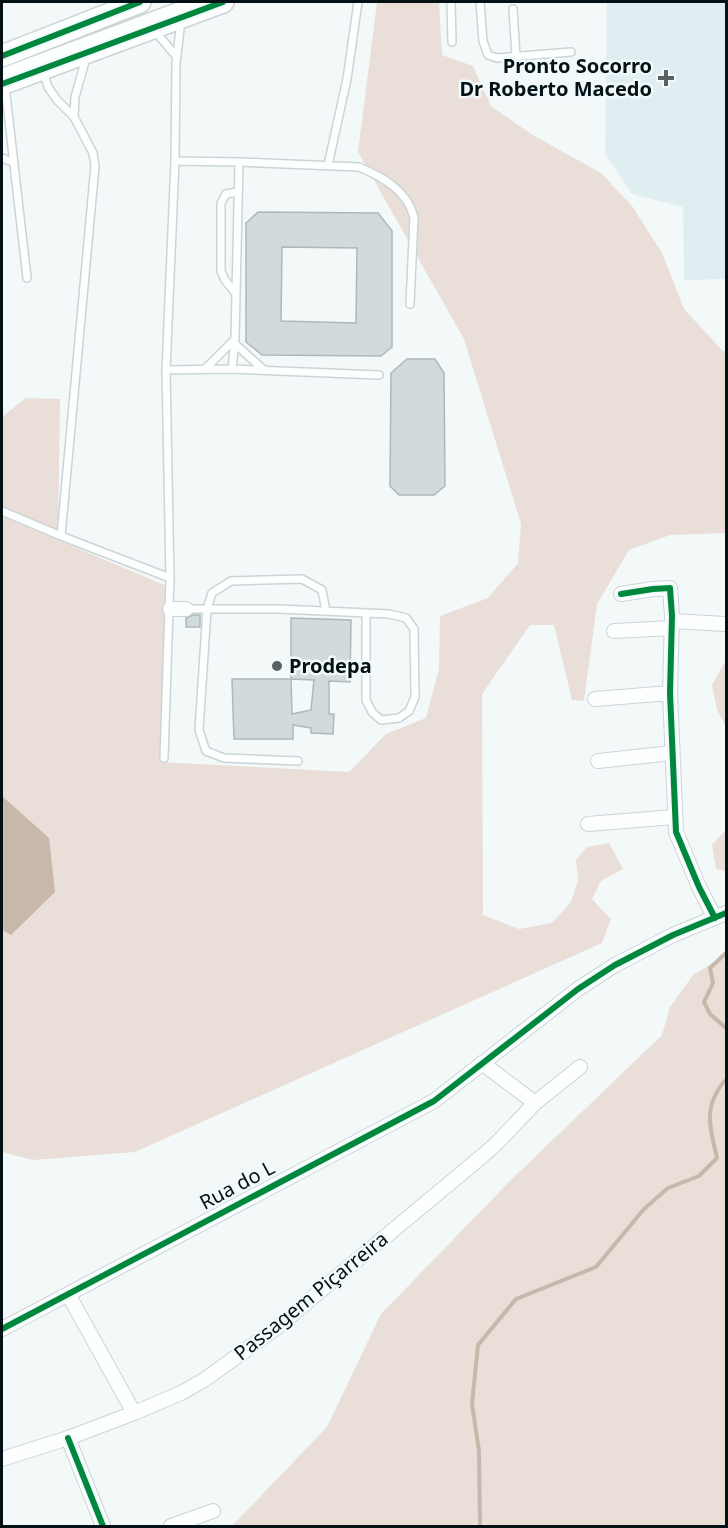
<svg xmlns="http://www.w3.org/2000/svg" width="728" height="1528" viewBox="0 0 728 1528" font-family="'Noto Sans',sans-serif">
<style>
.built{fill:#e0edf1}
.green{fill:#e9dfd8}
.water{fill:#c8b7ab}
.lines{fill:none;stroke-linecap:round;stroke-linejoin:round}
.stream{stroke:#c8b7ab;stroke-width:4}
.building{fill:#d1dbde;stroke:#aeb8ba;stroke-width:1.5;fill-rule:evenodd}
.lane-casing{stroke:#cbd5d7;stroke-width:10}
.street-casing{stroke:#cbd5d7;stroke-width:16}
.primary-casing{stroke:#cbd5d7;stroke-width:24}
.lane{stroke:#fdfefe;stroke-width:7}
.street{stroke:#fdfefe;stroke-width:14}
.primary{stroke:#fdfefe;stroke-width:21}
.cycleway-casing{stroke:#f1f9fb;stroke-width:10}
.cycleway{stroke:#00873e;stroke-width:6}
.poi-dot{fill:#586265;stroke:#f1f9fb;stroke-width:2}
.labels{text-anchor:middle;stroke-width:5;stroke-linejoin:round;paint-order:stroke}
.poi-label{font-size:20px;font-weight:bold;fill:#041216;stroke:#f1f9fb;text-anchor:end}
.street-label{font-size:20px;fill:#041216;stroke:#f1f9fb}
</style>
<rect width="100%" height="100%" fill="#f3f8f9"/>
<path class="built" d="M607 2H726V279L684 280 683 207 632 194 605 154Z"/>
<path class="green" d="M377 2H439L442 55 473 66 491 106 531 134 601 173 632 206 662 253 684 309 723 351H726V533L670 535 629 550 597 604 584 701 572 700 554 625H530L482 694 483 915 519 929 552 923 571 902 578 881 576 860 587 847 609 843 623 869 601 881 592 899 611 919 602 943 135 1152 33 1160 2 1152V417L26 398 60 399 58 540 169 587 161 762 349 772 386 734 426 718 439 669 440 616 488 598 518 563 521 524 464 339 358 152Z
M726 660V727L717 710 712 685Z
M726 830V871L716 869 712 845Z
M726 955V1526H232L327 1427 381 1314 513 1178 662 1035 670 1007 693 975Z"/>
<path class="water" d="M2 796 49 838 55 892 11 935 2 930Z"/>
<g class="lines">
<path class="stream" d="M726 953 710 968 713 983 704 1002 710 1014 726 1028
M480 1526 479 1451 472 1404 478 1345 516 1299 596 1267 644 1209 668 1188 699 1176 717 1158C712 1135 704 1113 717 1092 720 1087 722 1083 726 1080"/>
</g>
<path class="building" d="M258 212 378 213 392 231V347L381 356 262 355 246 342V223ZM282 247 357 248 356 323 281 321Z
M407 359H435L444 373 445 486 434 495H399L390 486 391 373Z
M193 615H200V627H186V618Z
M291 618 351 620 350 682 329 681V714H334L333 734 311 733V728L293 725V739H234L232 679H291ZM291 679 314 680 311 710 292 714Z"/>
<g class="lines">
<defs>
<path id="lane" d="M451 2 452 42
M480 2 483 41 488 55 497 58 571 52
M513 9 516 56
M154 30 176 56
M43 71 48 87 57 100 74 117 93 153 95 166 61 536 170 578 164 758
M2 72 189 2
M5 86 27 278
M74 117 75 97 86 58
M2 158 13 162
M175 161 239 162 236 294
M239 162 359 167C383 177 408 191 414 218L410 304
M328 165 347 79 358 2
M235 344 264 370
M205 369 235 339
M232 369 235 339 236 294 225 280 221 271V203L226 194 238 192
M166 370 232 369 379 375
M2 511 61 536
M170 578 166 370 175 161 176 63 181 21
M186 609H279L389 614 406 618 414 629 415 697 409 711 399 718 381 720 372 712 366 700V613
M298 761 224 758 206 751 199 730 207 609 212 593 231 581 302 579 322 590 326 611"/>
<path id="street" d="M621 594 653 589 670 588 672 616 670 693 676 832 699 887 715 918
M170 609H186
M672 621 725 624
M614 631 672 628
M595 699 670 693
M598 761 672 753
M588 824 674 817
M482 1063 535 1103
M68 1294 134 1413
M2 1329 434 1101 578 989 615 965 646 949 673 935 726 913
M68 1438 103 1526
M2 1459 68 1438 134 1413 181 1393 204 1380 279 1326 332 1281 468 1168 495 1145 535 1103 580 1067
M171 1526 213 1511"/>
<path id="primary" d="M2 56 140 2
M2 84 223 2"/>
</defs>
<use href="#lane" class="lane-casing"/>
<use href="#street" class="street-casing"/>
<use href="#primary" class="primary-casing"/>
<use href="#lane" class="lane"/>
<use href="#street" class="street"/>
<use href="#primary" class="primary"/>
<defs>
<path id="cycleway" d="M2 56 140 2
M2 84 223 2
M621 594 653 589 670 588 672 616 670 693 676 832 699 887 715 918
M2 1329 434 1101 578 989 615 965 646 949 673 935 726 913
M68 1438 103 1526"/>
</defs>
<use href="#cycleway" class="cycleway-casing"/>
<use href="#cycleway" class="cycleway"/>
</g>
<g class="poi-dot">
<path d="M663 69h6v6h6v6h-6v6h-6v-6h-6v-6h6z"/>
<circle cx="277" cy="666" r="6"/>
</g>
<g class="labels">
<g class="poi-label">
<text x="652" y="73">Pronto Socorro<tspan x="652" dy="23">Dr Roberto Macedo</tspan></text>
<text x="289" y="673" text-anchor="start">Prodepa</text>
</g>
<g class="street-label">
<text transform="translate(237 1185) rotate(-28)" y="7">Rua do L</text>
<text transform="translate(311 1296) rotate(-39)" y="7">Passagem Piçarreira</text>
</g>
</g>
<rect width="728" height="1528" fill="none" stroke="#041216" stroke-width="6"/>
</svg>
